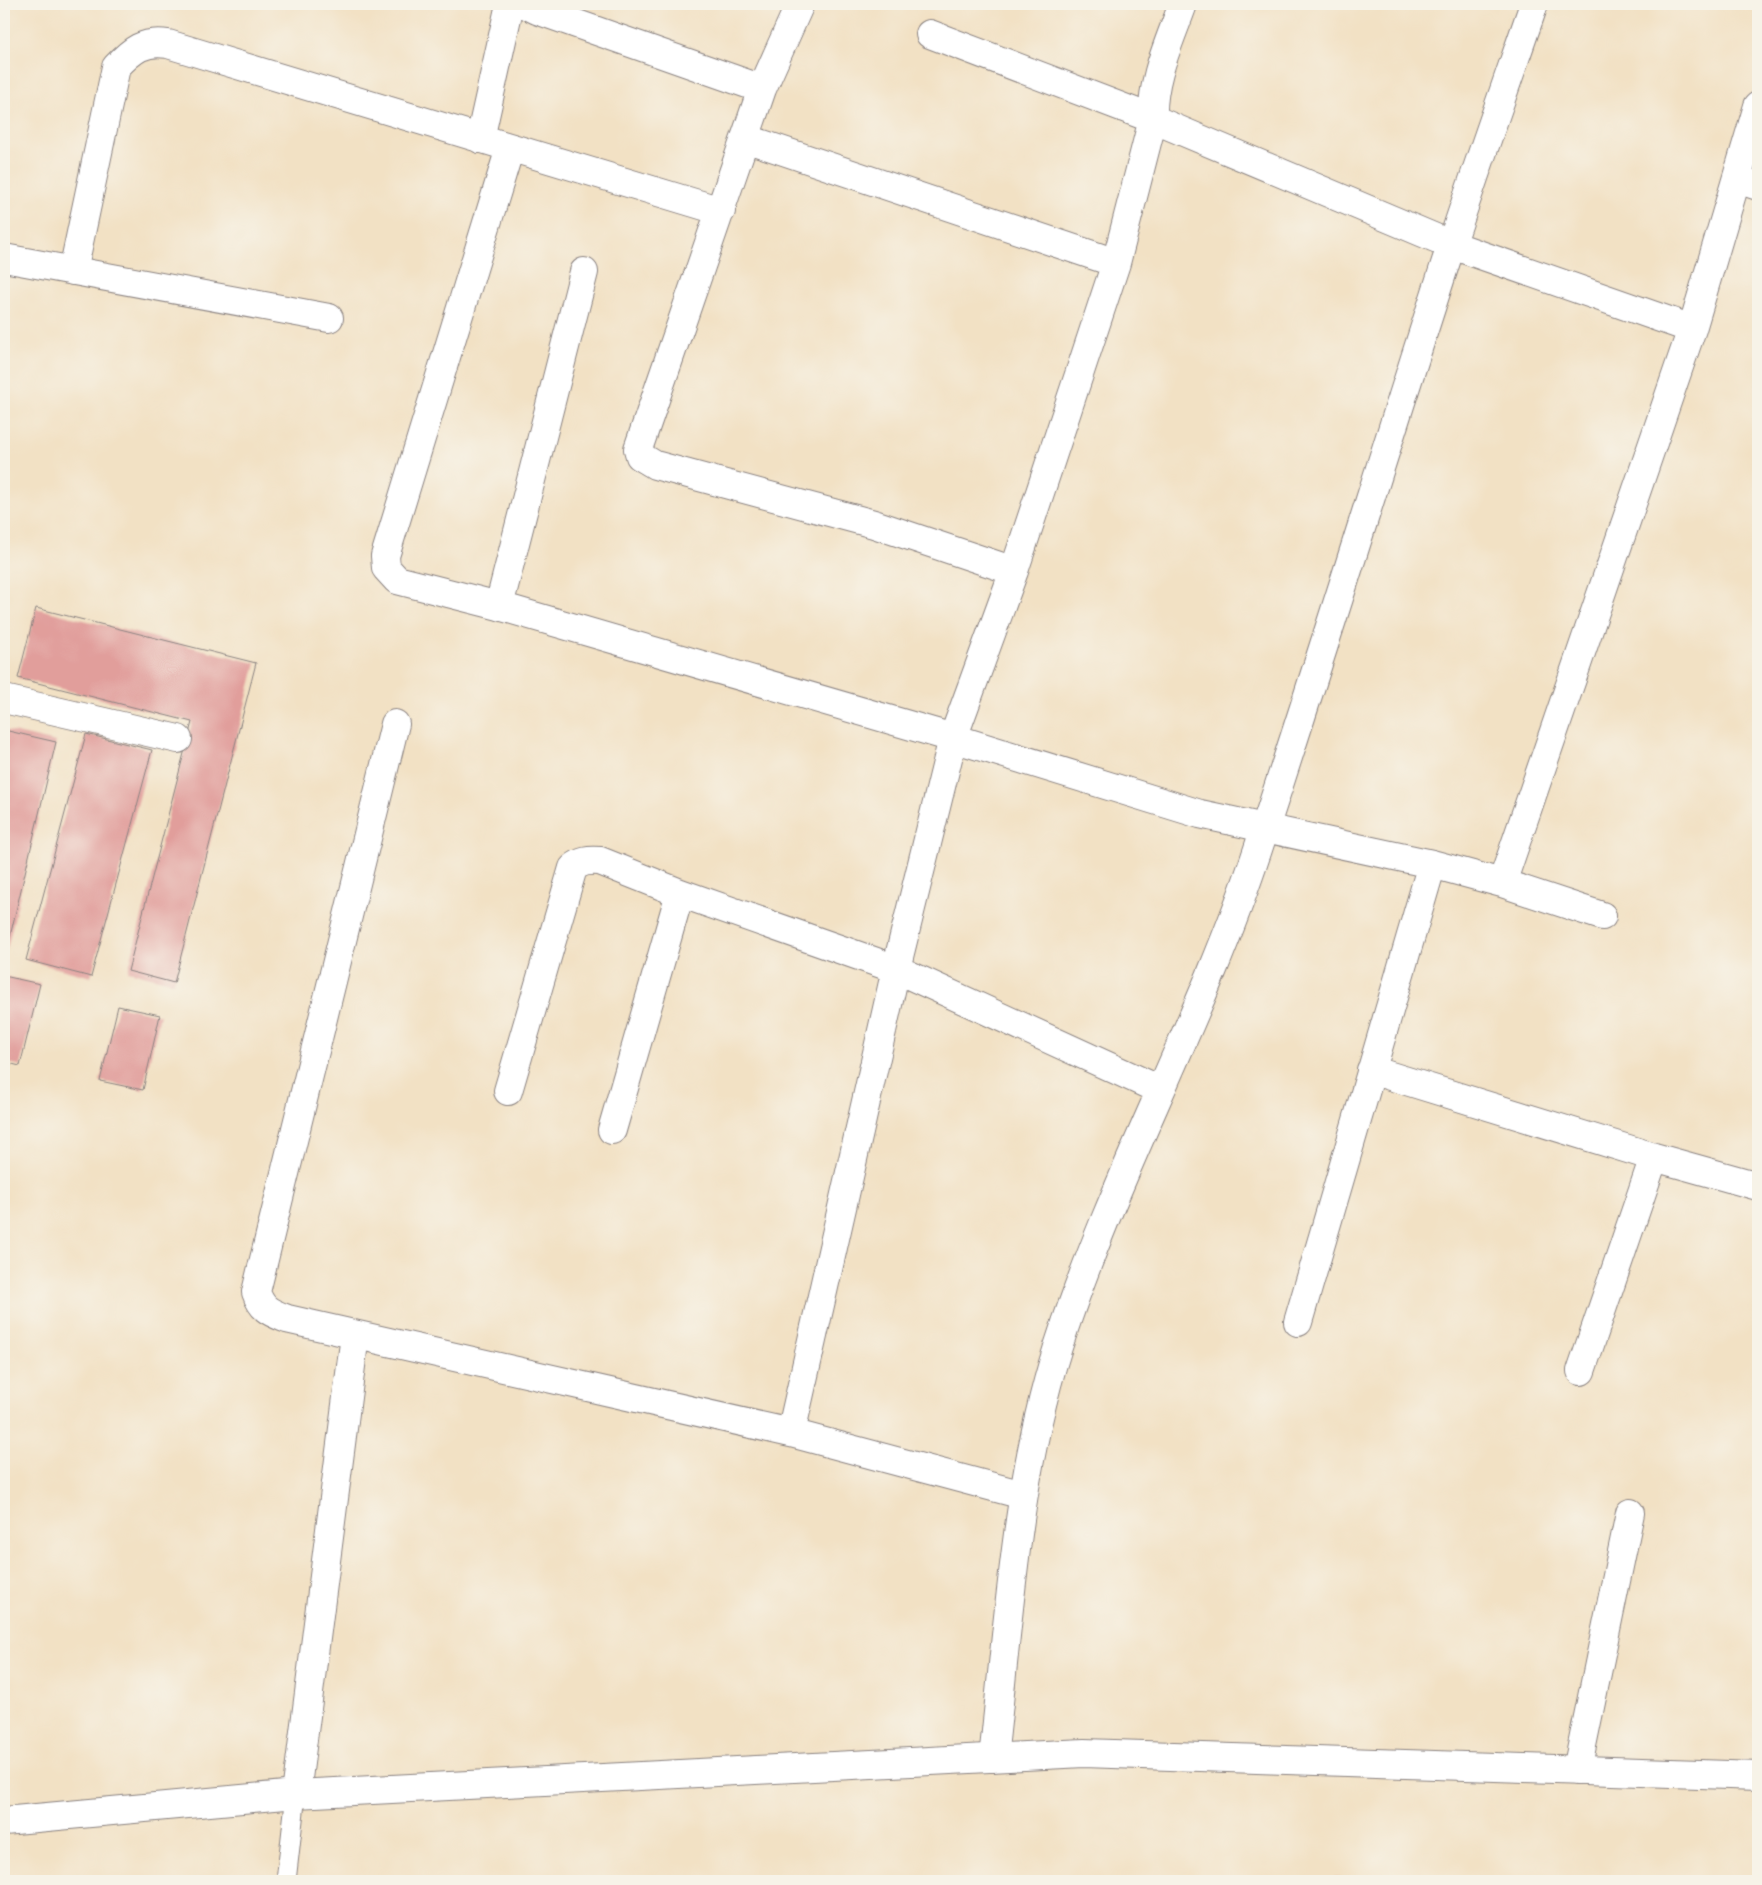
<svg xmlns="http://www.w3.org/2000/svg" width="1762" height="1885" viewBox="0 0 1762 1885" font-family="Mynerve,sans-serif">
<style>
.building{fill:#e19e9b}
.lines{fill:none;stroke-linecap:round;stroke-linejoin:round}
.lane-casing{stroke:#8a8280;stroke-width:21}
.street-casing{stroke:#8a8280;stroke-width:30}
.secondary-casing{stroke:#8a8280;stroke-width:30}
.lane{stroke:#fff;stroke-width:19}
.street{stroke:#fff;stroke-width:28}
.secondary{stroke:#fff;stroke-width:28}
</style>
<rect width="100%" height="100%" fill="#f7f3e8"/>
<filter id="ink" filterUnits="userSpaceOnUse"><feTurbulence type="fractalNoise" baseFrequency=".02" numOctaves="2"/><feDisplacementMap in="SourceGraphic" scale="10" xChannelSelector="R" yChannelSelector="G"/><feConvolveMatrix kernelMatrix="1 2 1 2 8 2 1 2 1" color-interpolation-filters="sRGB"/></filter>
<filter id="wash" filterUnits="userSpaceOnUse"><feTurbulence type="fractalNoise" baseFrequency=".0096" numOctaves="4" result="noise"/><feDisplacementMap in="SourceGraphic" scale="20" xChannelSelector="R" yChannelSelector="G"/><feGaussianBlur stdDeviation="1.12" result="paint"/><feColorMatrix in="noise" values="0 0 0 0 0 0 0 0 0 0 0 0 0 0 0 0 0 1.4 0 .05"/><feComposite in="paint" operator="in"/></filter>
<g filter="url(#wash)">
<rect width="100%" height="100%" fill="#f2e1c4"/>
<g id="blocks">
<path class="building" d="M36 608 256 663 174 983 128 971 192 722 18 678Z
M4 730 56 742 7 949 4 948Z
M86 734 152 750 91 977 26 960Z
M4 976 40 984 20 1066 4 1062Z
M118 1006 160 1015 143 1090 100 1081Z
M4 1405H9L5 1443H4Z
M1335 1877 1360 1880V1881H1335Z"/>
</g>
</g>
<g filter="url(#ink)">
<use href="#blocks" fill-opacity="0" stroke="#8a8280" stroke-width="1"/>
<g class="lines">
<defs>
<path id="lane" d="M286 1881 296 1794"/>
<path id="street" d="M525 4 537 10 762 89
M800 4 762 89 638 449 640 456 655 465 874 524 1014 571
M930 34 1153 119 1452 245 1692 329
M745 138 1116 263
M480 139 510 4
M510 148 385 556 386 568 397 580 499 606 953 738 1200 814 1432 864
M1737 179 1758 186
M4 258 329 318
M73 271 116 67C132 50 144 40 168 44L721 211
M499 606 584 272
M4 699 178 739
M395 724 256 1292C262 1310 270 1312 287 1319L791 1433 1023 1495
M1502 883 1692 329 1758 106
M1371 1070 1654 1157 1758 1186
M508 1091 573 868C581 861 589 860 600 861L680 893 896 969 1160 1090
M612 1130 680 893
M1298 1322 1432 864 1502 883 1602 916
M1581 1371 1654 1157
M791 1433 896 969 953 738 1014 571 1116 263 1153 119C1151 79 1170 41 1183 4
M993 1758C1009 1620 1016 1479 1058 1347 1113 1176 1202 1019 1258 849 1324 650 1385 449 1450 249 1477 167 1506 85 1534 4
M1577 1770 1630 1513
M296 1794 355 1335"/>
<path id="secondary" d="M4 1821 296 1794 1084 1753 1758 1776"/>
</defs>
<use href="#lane" class="lane-casing"/>
<use href="#street" class="street-casing"/>
<use href="#secondary" class="secondary-casing"/>
<use href="#lane" class="lane"/>
<use href="#street" class="street"/>
<use href="#secondary" class="secondary"/>
</g>
</g>
<rect width="1762" height="1885" fill="none" stroke="#f7f3e8" stroke-width="20"/>
</svg>
